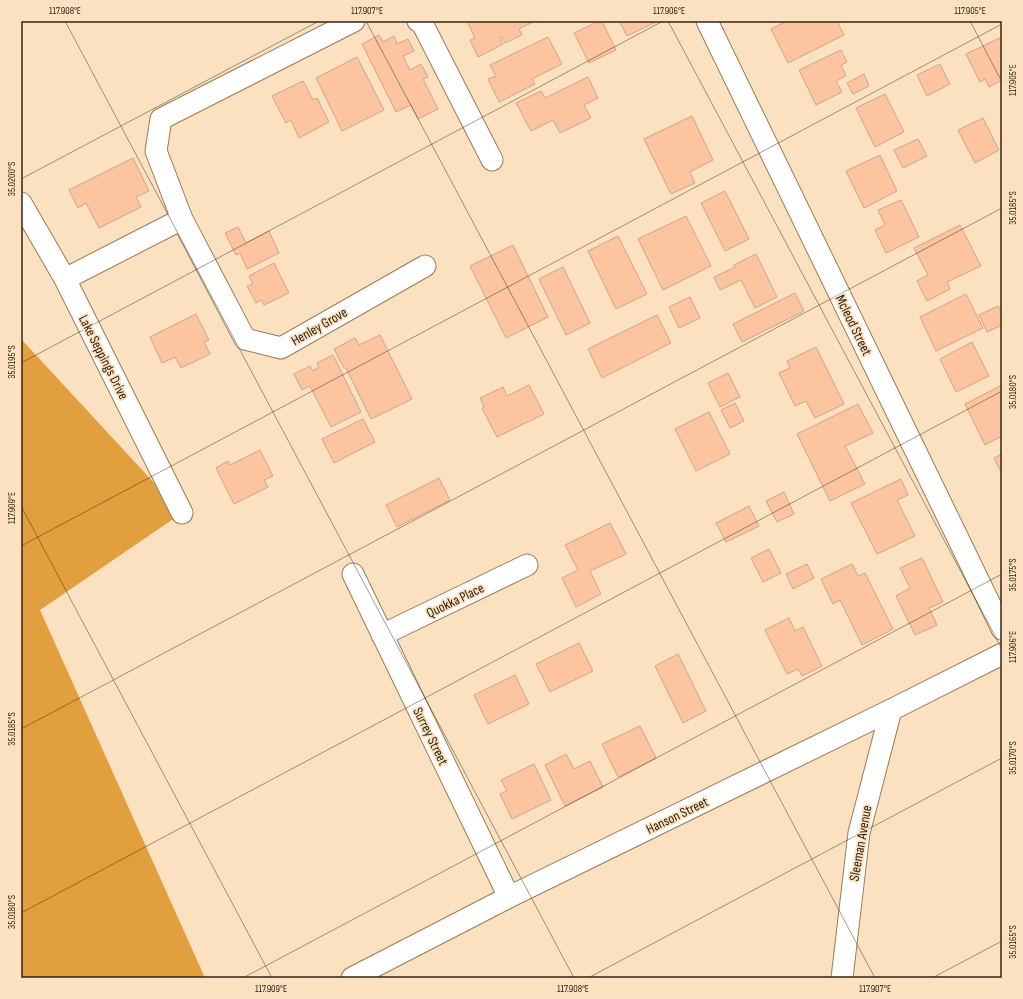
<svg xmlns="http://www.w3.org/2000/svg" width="1023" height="999" viewBox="0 0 1023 999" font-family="'Sofia Sans Condensed',sans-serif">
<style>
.forest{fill:#e29f3e}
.building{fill:#fdc4a0;stroke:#d1a488}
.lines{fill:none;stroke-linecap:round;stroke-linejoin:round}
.minor-casing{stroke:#9a7c55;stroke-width:23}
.minor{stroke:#fff;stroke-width:21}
.ticks{fill:none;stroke:#302414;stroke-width:1;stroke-opacity:0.45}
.labels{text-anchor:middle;stroke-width:3.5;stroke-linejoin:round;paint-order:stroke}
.street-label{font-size:14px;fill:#302414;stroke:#fce1c0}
.neatline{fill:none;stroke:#302414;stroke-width:1.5}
.ticks-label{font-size:10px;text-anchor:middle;fill:#302414}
</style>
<rect width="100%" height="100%" fill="#fce1c0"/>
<path class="forest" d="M21 339 182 513 40 610 205 978H21Z"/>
<path class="building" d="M472 21H535L519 29 522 35 505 43 502 37 500 38 503 44 478 57 470 40 475 38 468 23Z
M599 21H602L616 50 589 63 574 33Z
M619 21H655L656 22 627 36Z
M787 21H837L844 35 788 63 771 29Z
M379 35 383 42 394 36 397 44 408 39 414 51 403 56 410 70 421 64 428 77 423 79 438 109 418 119 411 105 396 112 362 44Z
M548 37 562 64 532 79 535 84 499 102 488 79 496 76 490 65Z
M1002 37V80L989 87 985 79 980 82 966 54Z
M841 50 847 62 841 65 846 76 836 81 842 92 816 105 799 70Z
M357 57 384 110 342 131 316 78Z
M940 64 950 84 927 96 917 75Z
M864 74 869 86 853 94 847 83Z
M588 77 598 98 584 105 591 118 560 133 553 120 531 131 516 103 541 91 545 98Z
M303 81 313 100 317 98 329 122 299 138 291 120 286 123 272 96Z
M885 94 904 132 875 147 856 108Z
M692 116 713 160 690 172 695 183 671 194 644 139Z
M983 118 999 150 975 163 958 130Z
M918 139 927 156 903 168 894 150Z
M880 155 897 191 864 208 846 171Z
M133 158 149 191 136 197 141 207 99 228 86 203 78 208 69 190Z
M725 191 749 239 725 251 701 203Z
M901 200 919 237 886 253 875 230 885 225 878 210Z
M686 216 711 266 663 290 638 239Z
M960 225 981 266 947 282 950 289 927 301 917 281 928 275 914 248Z
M238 227 246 243 269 231 279 253 247 269 240 253 236 255 225 233Z
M618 236 647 294 616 309 588 251Z
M513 245 548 317 506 338 470 266Z
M756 254 777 297 755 308 741 280 720 290 714 277 735 267 734 265Z
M274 263 289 293 264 305 261 300 256 303 247 286 253 284 249 276Z
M563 267 590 323 566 335 539 279Z
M795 293 804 311 742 342 733 324Z
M966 294 983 328 936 351 920 317Z
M690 297 700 318 679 328 669 307Z
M998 306 1002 313V325L987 332 979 315Z
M196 314 209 340 204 342 210 354 181 368 175 357 162 363 150 337Z
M657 315 671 343 602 378 588 349Z
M380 335 412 399 371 419 346 368H344L334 349 355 338 359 345Z
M972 342 989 376 956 392 940 359Z
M816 347 844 404 815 418 806 401 795 406 779 373 790 368 787 361Z
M333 355 361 412 331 427 310 386 302 390 294 374 310 366 313 371 319 367 317 363Z
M728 373 740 397 720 407 708 383Z
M529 385 544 414 497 437 482 408 484 407 480 398 503 387 507 396Z
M1002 385V436L985 445 965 404Z
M735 403 744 421 730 428 721 410Z
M858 404 873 433 845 446 865 484 830 501 797 434Z
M709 412 730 454 696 471 675 429Z
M363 419 375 442 334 463 322 439Z
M260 450 273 476 264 480 268 487 234 504 216 468 228 461 230 465Z
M1002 454V474L994 458Z
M439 478 450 500 397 527 386 505Z
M901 479 908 495 897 500 915 536 877 554 851 503Z
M784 492 794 514 777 522 766 501Z
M749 506 759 526 726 542 716 523Z
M610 523 626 554 590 571 601 594 576 607 562 578 578 570 565 545Z
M769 549 781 573 763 582 751 558Z
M922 558 943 602 929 608 937 625 915 635 896 596 910 588 900 568Z
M807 564 814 578 793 589 786 574Z
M852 564 858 576 865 573 893 629 862 645 840 600 833 604 821 579Z
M789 618 795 631 803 627 822 666 802 676 798 669 787 674 765 630Z
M579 643 593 671 550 692 536 664Z
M678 654 706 711 683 723 655 666Z
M515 675 529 704 488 724 474 695Z
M640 726 656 758 618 777 602 744Z
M566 754 574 769 590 761 603 787 565 806 545 765Z
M534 764 551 800 512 819 500 794 507 791 501 780Z"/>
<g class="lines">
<defs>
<path id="minor" d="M354 21 161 119 156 151 182 219 245 339 281 348 425 266
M418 21 422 23 492 160
M707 21 1002 629
M21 203 65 279 182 513
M65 279 182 219
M353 574 509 897
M382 635 527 565
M352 978 509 897 891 710 1002 654
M842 978 859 833 891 710"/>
</defs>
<use href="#minor" class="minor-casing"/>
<use href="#minor" class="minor"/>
</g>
<path class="ticks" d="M65 21 574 978M366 21 875 978M668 21 1002 649M970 21 1002 82M21 179 319 21M21 363 663 21M21 506 272 978M21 546 1002 24M21 729 1002 208M21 913 1002 391M243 978 1002 574M588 978 1002 758M932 978 1002 941"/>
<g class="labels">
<g class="street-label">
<text transform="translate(854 325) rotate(64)" y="5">Mcleod Street</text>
<text transform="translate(319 326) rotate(-30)" y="5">Henley Grove</text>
<text transform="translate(104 357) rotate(63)" y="5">Lake Seppings Drive</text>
<text transform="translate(455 600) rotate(-26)" y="5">Quokka Place</text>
<text transform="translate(431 736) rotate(64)" y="5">Surrey Street</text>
<text transform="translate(677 815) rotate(-26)" y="5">Hanson Street</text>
<text transform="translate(860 843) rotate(-80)" y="5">Sleeman Avenue</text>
</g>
</g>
<rect width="1023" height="999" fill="none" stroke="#fce1c0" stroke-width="44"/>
<rect x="22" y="22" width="979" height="955" class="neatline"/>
<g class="ticks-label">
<text x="65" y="14">117.908°E</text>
<text x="367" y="14">117.907°E</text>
<text x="669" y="14">117.906°E</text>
<text x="970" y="14">117.905°E</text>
<text transform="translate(1012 80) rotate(-90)" y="4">117.905°E</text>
<text transform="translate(11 179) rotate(-90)" y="4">35.0200°S</text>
<text transform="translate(1012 208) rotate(-90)" y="4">35.0185°S</text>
<text transform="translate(11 362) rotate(-90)" y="4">35.0195°S</text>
<text transform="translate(1012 392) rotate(-90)" y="4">35.0180°S</text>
<text transform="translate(11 508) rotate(-90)" y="4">117.909°E</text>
<text transform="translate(1012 575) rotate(-90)" y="4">35.0175°S</text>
<text transform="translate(1012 647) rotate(-90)" y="4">117.906°E</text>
<text transform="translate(11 729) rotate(-90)" y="4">35.0185°S</text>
<text transform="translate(1012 758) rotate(-90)" y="4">35.0170°S</text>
<text transform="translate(11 912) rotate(-90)" y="4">35.0180°S</text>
<text transform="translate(1012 942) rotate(-90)" y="4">35.0165°S</text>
<text x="271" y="992">117.909°E</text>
<text x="573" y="992">117.908°E</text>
<text x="875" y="992">117.907°E</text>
</g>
</svg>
